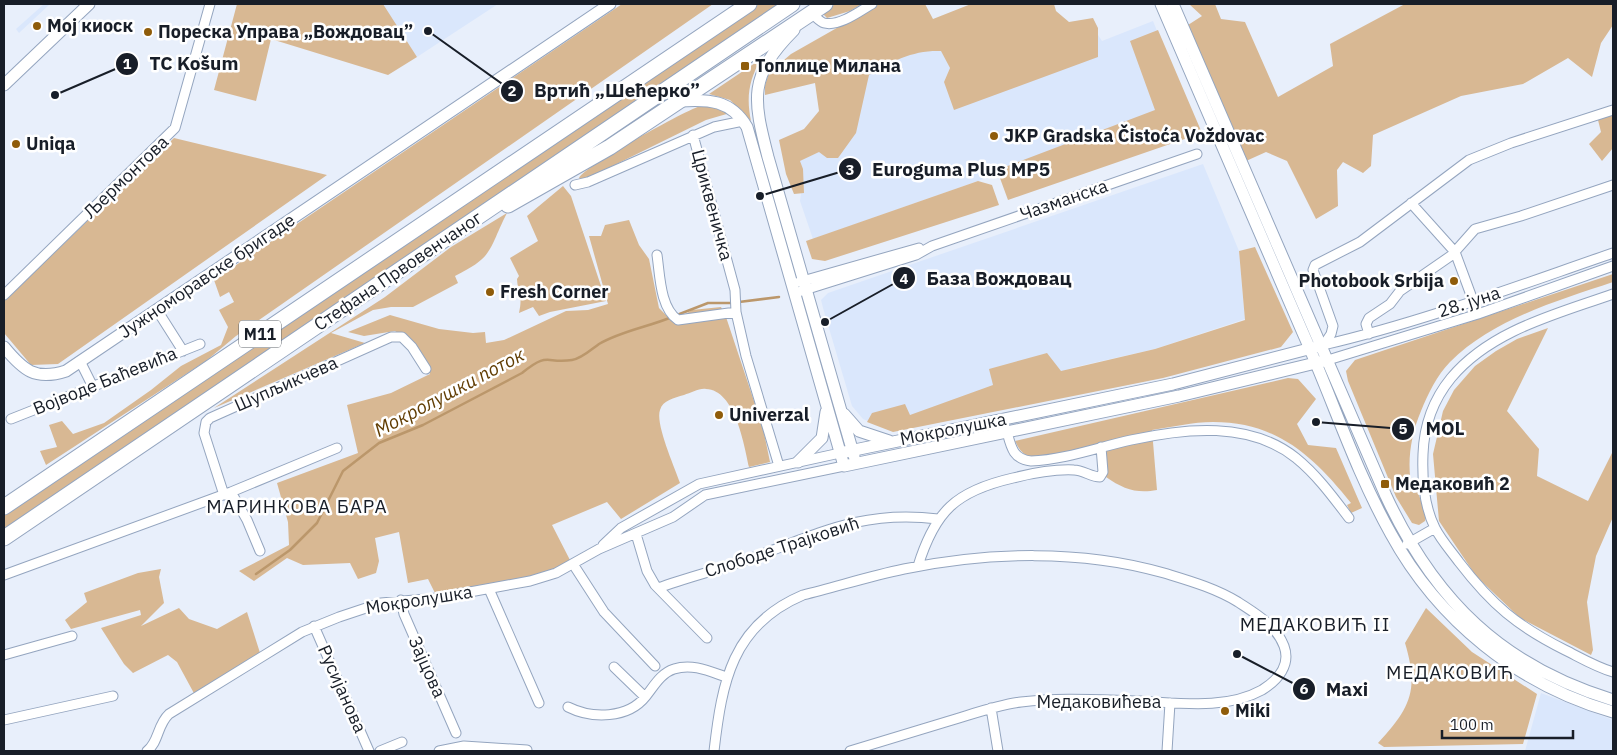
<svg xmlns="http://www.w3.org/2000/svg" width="1617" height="755" viewBox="0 0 1617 755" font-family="'IBM Plex Sans',sans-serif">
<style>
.built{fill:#dae7fc}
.green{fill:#d8b893}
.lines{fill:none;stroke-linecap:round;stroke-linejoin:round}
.stream{stroke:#bb976b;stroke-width:2.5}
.street-casing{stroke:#94a5bf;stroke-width:11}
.secondary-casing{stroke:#94a5bf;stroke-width:13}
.highway-casing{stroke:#94a5bf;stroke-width:17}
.street{stroke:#fff;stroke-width:9}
.secondary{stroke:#fff;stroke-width:11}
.highway{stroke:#fff;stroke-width:15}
.poi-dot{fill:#8f5c0a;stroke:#fff;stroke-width:2}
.labels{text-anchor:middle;stroke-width:5;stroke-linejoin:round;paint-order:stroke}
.shield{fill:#fff;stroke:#5d6268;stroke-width:1}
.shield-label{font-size:16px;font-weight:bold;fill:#181e28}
.poi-label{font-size:18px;font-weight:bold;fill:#181e28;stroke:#fff;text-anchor:start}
.street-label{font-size:18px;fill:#181e28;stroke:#fff}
.water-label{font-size:19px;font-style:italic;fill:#613d03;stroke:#fff}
.neighbourhood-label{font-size:19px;letter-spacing:1px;fill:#181e28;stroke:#fff}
.leader{fill:none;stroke:#181e28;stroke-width:2}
.callout-dot{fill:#181e28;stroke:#fff;stroke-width:2}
.mark-label{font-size:15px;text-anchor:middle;font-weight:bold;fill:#fff}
.callout-label{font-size:19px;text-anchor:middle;font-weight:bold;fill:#181e28;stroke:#fff;stroke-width:5;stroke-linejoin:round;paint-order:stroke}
</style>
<rect width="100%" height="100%" fill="#e8effb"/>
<path class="built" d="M44 4H50L19 33 16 29Z
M382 4H498L417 57Z
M1153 21 1186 102 978 181 813 239 800 201 802 186 800 161 820 151 869 66 936 39 950 68 944 82 1098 35 1102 41Z
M1203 164 1239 251 1245 319 1155 349 1075 367 890 430 863 419 852 406 823 308 821 300 828 293Z
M1541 693 1613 720V751H1525Z"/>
<path class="green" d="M237 4H383L417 57 388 75 271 39 256 101 214 90Z
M622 4H713L236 336 206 361 46 465 40 451 57 447 49 425 62 421 73 434 104 423 151 390 181 366 221 345 228 327 219 310 234 302 229 292 220 297 214 280Z
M759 4H779L4 531V516Z
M835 4H862L850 11 827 18 823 14Z
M879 4H925L933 19 971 4H1054L1056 11 1069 22 1093 18 1098 28V57L954 110 944 82 950 68 941 51C913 50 892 61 869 75L856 133 838 158H827L819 152 800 161 803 169 804 193 794 194 786 174 779 140 804 129 819 111 815 83 765 95V85L769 73 791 54Z
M1189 4H1215L1221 19 1245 22 1278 97 1333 66 1330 44 1405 4H1613V25L1601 43 1592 77 1568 58 1523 84 1461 96 1373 135 1371 166 1363 173 1343 162 1337 170 1338 206 1316 219 1287 161 1266 152 1246 161 1188 25 1202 16Z
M1158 30 1202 133 1008 200 997 170 1155 110 1130 41Z
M761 59C749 80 746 97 751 121L730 100 709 94Z
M703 105H709L730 113 706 120 582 181 579 178C585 166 685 110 703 105Z
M1613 110V148L1602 161 1589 144 1601 132 1597 116Z
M174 138 327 175 58 364 31 365 4 333V301Z
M978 181 992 185 999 205 825 261 812 259 806 241Z
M563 186 571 196 606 301 550 312 539 316 533 307 519 313C523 294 518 295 517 279L519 276 510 258 538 241 527 216Z
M507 213C488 250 495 256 455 276L458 283 413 307H391L373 310 331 333 365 343 214 408 385 297 451 247Z
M629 220 639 245 649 259 659 308 673 322 692 310 721 307 726 317 763 428 770 462 749 467C744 444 735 390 706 389 699 388 691 393 684 395 674 398 663 400 660 410 655 424 675 468 680 483L621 519 607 502 552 525 571 562 545 573 519 579 435 593 428 579 408 583 399 532 375 538 379 561 376 573 358 579 350 563 303 565 287 558 254 581 239 571 289 545 288 522 277 483 358 453 347 405 391 393 430 374 413 344 395 331 364 336 348 332 390 315 439 329 473 333 485 332 486 343 504 340 566 311 588 310 608 304 589 236H601L605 225Z
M1255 247 1293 332 1281 347 1163 378 893 432 867 422 872 413 905 404 910 415 993 385 989 369 1047 353 1061 371 1155 349 1245 320 1239 251Z
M1613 274V282C1557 301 1493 319 1450 362 1437 375 1428 394 1421 411 1410 437 1406 466 1413 493L1418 492 1426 516 1425 521 1419 525 1412 523 1396 497 1348 381 1346 371 1355 360Z
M1548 328 1507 411 1539 449 1537 476 1588 501 1613 451V517L1596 556 1587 602 1593 650 1591 655 1520 618 1476 576 1439 521 1433 454 1443 411 1454 390 1475 366 1496 351 1517 339Z
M1288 378 1298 379 1316 399 1297 424 1308 445 1336 448 1362 508 1351 513 1347 505 1351 503C1313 456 1277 422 1213 422 1193 422 1172 427 1152 430L1157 490C1137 494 1123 489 1106 477L1104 444C1088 447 1041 460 1028 456 1021 453 1018 447 1015 441Z
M161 569 159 577 164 603 141 626 179 608 189 619 217 629 247 612 261 656 196 697 177 662 168 655 133 673 124 664 101 628 141 615 140 610 71 629 65 620 87 602 84 593 138 573Z
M1426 608 1472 652 1537 694 1523 744 1384 747 1378 743C1411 707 1419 690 1405 643Z"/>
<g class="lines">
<path class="stream" d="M739 302 779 297
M677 315 708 303H731
M256 574 290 550 317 523 343 471 379 443 423 425 522 373C549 351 545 364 572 360 581 359 592 349 599 344 621 331 648 327 672 317"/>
<defs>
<path id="street" d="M811 13C815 16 820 22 824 23 839 27 860 11 872 4
M693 135 735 290 736 312
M575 185 588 182 714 127 743 121
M1411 203 1455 252 1478 314
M657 255C660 275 660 308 678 320L736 312 746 356 779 466
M799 282 919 248
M795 293 916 255 932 246 1197 154
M1613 294C1557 314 1491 330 1451 378 1433 400 1424 426 1423 454 1422 479 1424 506 1435 528 1441 540 1451 551 1459 562 1492 605 1517 626 1565 650 1581 658 1596 667 1613 672
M4 295 175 128 210 4
M157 310 183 351
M1369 334 1366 324 1369 318 1390 304 1400 291 1452 255 1475 229 1521 216 1613 185
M1323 345C1422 322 1517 286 1613 253
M1323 346 1331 334 1333 326 1313 270 1315 265 1360 242 1469 160 1511 143 1613 110
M1328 360 1478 314 1613 266
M80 361 92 385
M11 419 200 344
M1007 432C1011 447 1013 459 1031 461 1064 460 1099 447 1131 440 1185 428 1250 421 1296 458 1317 475 1333 497 1349 518
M231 492 247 520 260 551
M224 495 204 433 206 422 210 418 391 337H402L412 347 426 369
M636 534 647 571 655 585 707 638
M1407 544 1435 528
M603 545 621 528 699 484 840 453
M573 564 604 612 655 666
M918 566C935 511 956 491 1013 478 1033 473 1054 469 1074 470 1083 470 1091 477 1100 477L1103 472 1101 447
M4 575 231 492 337 448
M658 588C691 576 726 568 760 555 824 531 867 510 938 519
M489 589 539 703
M401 600 404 614 456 733
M314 626 369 751
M4 655 72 636
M614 667 645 697
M568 707C592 719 628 719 646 696 654 686 661 673 674 669 692 663 709 671 726 677
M991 708 998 751
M4 720 113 696
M147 751C159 742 157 725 169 714L302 632 339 617 381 603 437 598 530 581 556 573 599 549 673 517 705 495 844 466
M380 751 402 742
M439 751 464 746 527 750
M714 751C722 682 732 625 803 595 836 587 870 576 904 569 988 552 1081 549 1164 573 1190 581 1215 588 1238 602 1256 614 1276 625 1284 646 1291 665 1278 680 1262 690 1226 710 1180 703 1140 701 1101 700 1061 697 1021 702 997 705 973 714 949 721 916 731 883 741 850 751
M1167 751 1170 703"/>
<path id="secondary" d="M1161 4C1208 114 1255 224 1303 333 1333 400 1355 470 1391 534 1438 620 1518 685 1613 712
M1173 4 1386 496C1435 601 1502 666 1613 700
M794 30C748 76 753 99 768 157L854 456
M4 85 89 4
M680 101C709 99 731 100 747 127L844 466 1179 396 1328 360
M4 347C23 370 35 381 66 371L610 4
M844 414 859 431 889 441
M840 453 1173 384 1316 347
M798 462 822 438 826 412"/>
<path id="highway" d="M508 205 610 147 825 4
M4 507 749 4
M4 538 792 4"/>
</defs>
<use href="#street" class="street-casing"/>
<use href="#secondary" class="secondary-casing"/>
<use href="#highway" class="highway-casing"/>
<use href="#street" class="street"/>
<use href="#secondary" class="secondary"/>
<use href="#highway" class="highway"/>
</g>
<g class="poi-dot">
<circle cx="37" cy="26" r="5"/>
<circle cx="148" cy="32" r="5"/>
<rect x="740" y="61" width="10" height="10" rx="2.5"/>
<circle cx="994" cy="136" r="5"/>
<circle cx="16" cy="144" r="5"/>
<circle cx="1454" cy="281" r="5"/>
<circle cx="490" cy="292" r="5"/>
<circle cx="719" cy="415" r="5"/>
<rect x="1380" y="479" width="10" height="10" rx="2.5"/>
<circle cx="1225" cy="711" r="5"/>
</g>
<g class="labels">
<rect class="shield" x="239" y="320.5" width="42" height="27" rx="4"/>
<g class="shield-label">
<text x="260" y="340">M11</text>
</g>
<g class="poi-label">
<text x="47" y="32">Мој киоск</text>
<text x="158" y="38">Пореска Управа „Вождовац”</text>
<text x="755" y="72">Топлице Милана</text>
<text x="1004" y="142">JKP Gradska Čistoća Voždovac</text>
<text x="26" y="150">Uniqa</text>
<text x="1444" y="287" text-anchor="end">Photobook Srbija</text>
<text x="500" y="298">Fresh Corner</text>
<text x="729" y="421">Univerzal</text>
<text x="1395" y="490">Медаковић 2</text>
<text x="1235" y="717">Miki</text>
</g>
<g class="street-label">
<text transform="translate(126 177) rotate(-44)" y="6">Љермонтова</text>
<text transform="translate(1064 200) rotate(-19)" y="6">Чазманска</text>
<text transform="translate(712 205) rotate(75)" y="6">Цриквеничка</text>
<text transform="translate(398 271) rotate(-34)" y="6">Стефана Првовенчаног</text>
<text transform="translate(207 276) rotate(-34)" y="6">Јужноморавске бригаде</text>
<text transform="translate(1469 302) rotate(-18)" y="6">28. јуна</text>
<text transform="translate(105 381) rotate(-22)" y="6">Војводе Баћевића</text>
<text transform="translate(286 384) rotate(-24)" y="6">Шупљикчева</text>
<text transform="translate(953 429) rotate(-11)" y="6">Мокролушка</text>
<text transform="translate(782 547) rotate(-18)" y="6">Слободе Трајковић</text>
<text transform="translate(419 600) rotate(-9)" y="6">Мокролушка</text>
<text transform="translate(427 667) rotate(66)" y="6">Зајцова</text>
<text transform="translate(342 689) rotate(66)" y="6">Русијанова</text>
<text x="1099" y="708">Медаковићева</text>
</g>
<g class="water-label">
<text transform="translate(449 392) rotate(-28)" y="7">Мокролушки поток</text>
</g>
<g class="neighbourhood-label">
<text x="297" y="513">МАРИНКОВА БАРА</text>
<text x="1315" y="631">МЕДАКОВИЋ II</text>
<text x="1450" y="679">МЕДАКОВИЋ</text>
</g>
</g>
<path class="leader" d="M55 95L127 64M428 31L512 91M760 196L850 169M825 322L904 278M1316 422L1403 429M1237 654L1304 689"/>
<g class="callout-dot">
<circle cx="55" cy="95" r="5"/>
<circle cx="428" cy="31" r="5"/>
<circle cx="760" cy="196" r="5"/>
<circle cx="825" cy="322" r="5"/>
<circle cx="1316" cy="422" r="5"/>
<circle cx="1237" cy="654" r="5"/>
<circle cx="127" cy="64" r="12"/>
<circle cx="512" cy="91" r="12"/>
<circle cx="850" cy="169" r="12"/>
<circle cx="904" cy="278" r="12"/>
<circle cx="1403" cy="429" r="12"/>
<circle cx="1304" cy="689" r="12"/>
</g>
<g class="mark-label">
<text x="127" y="69">1</text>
<text x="512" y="96">2</text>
<text x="850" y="175">3</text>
<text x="904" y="284">4</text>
<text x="1403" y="434">5</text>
<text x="1304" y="694">6</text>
</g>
<g class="callout-label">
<text x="194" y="70">TC Košum</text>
<text x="617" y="97">Вртић „Шећерко”</text>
<text x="961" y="176">Euroguma Plus MP5</text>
<text x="999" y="285">База Вождовац</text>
<text x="1445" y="435">MOL</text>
<text x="1347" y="696">Maxi</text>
</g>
<rect width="1617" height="755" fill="none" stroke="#181e28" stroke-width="10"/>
<path d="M1442 730v8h131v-8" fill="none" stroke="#181e28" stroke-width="2.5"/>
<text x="1450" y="730" font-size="15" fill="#181e28" stroke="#ffffff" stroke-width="4" paint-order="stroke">100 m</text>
</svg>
